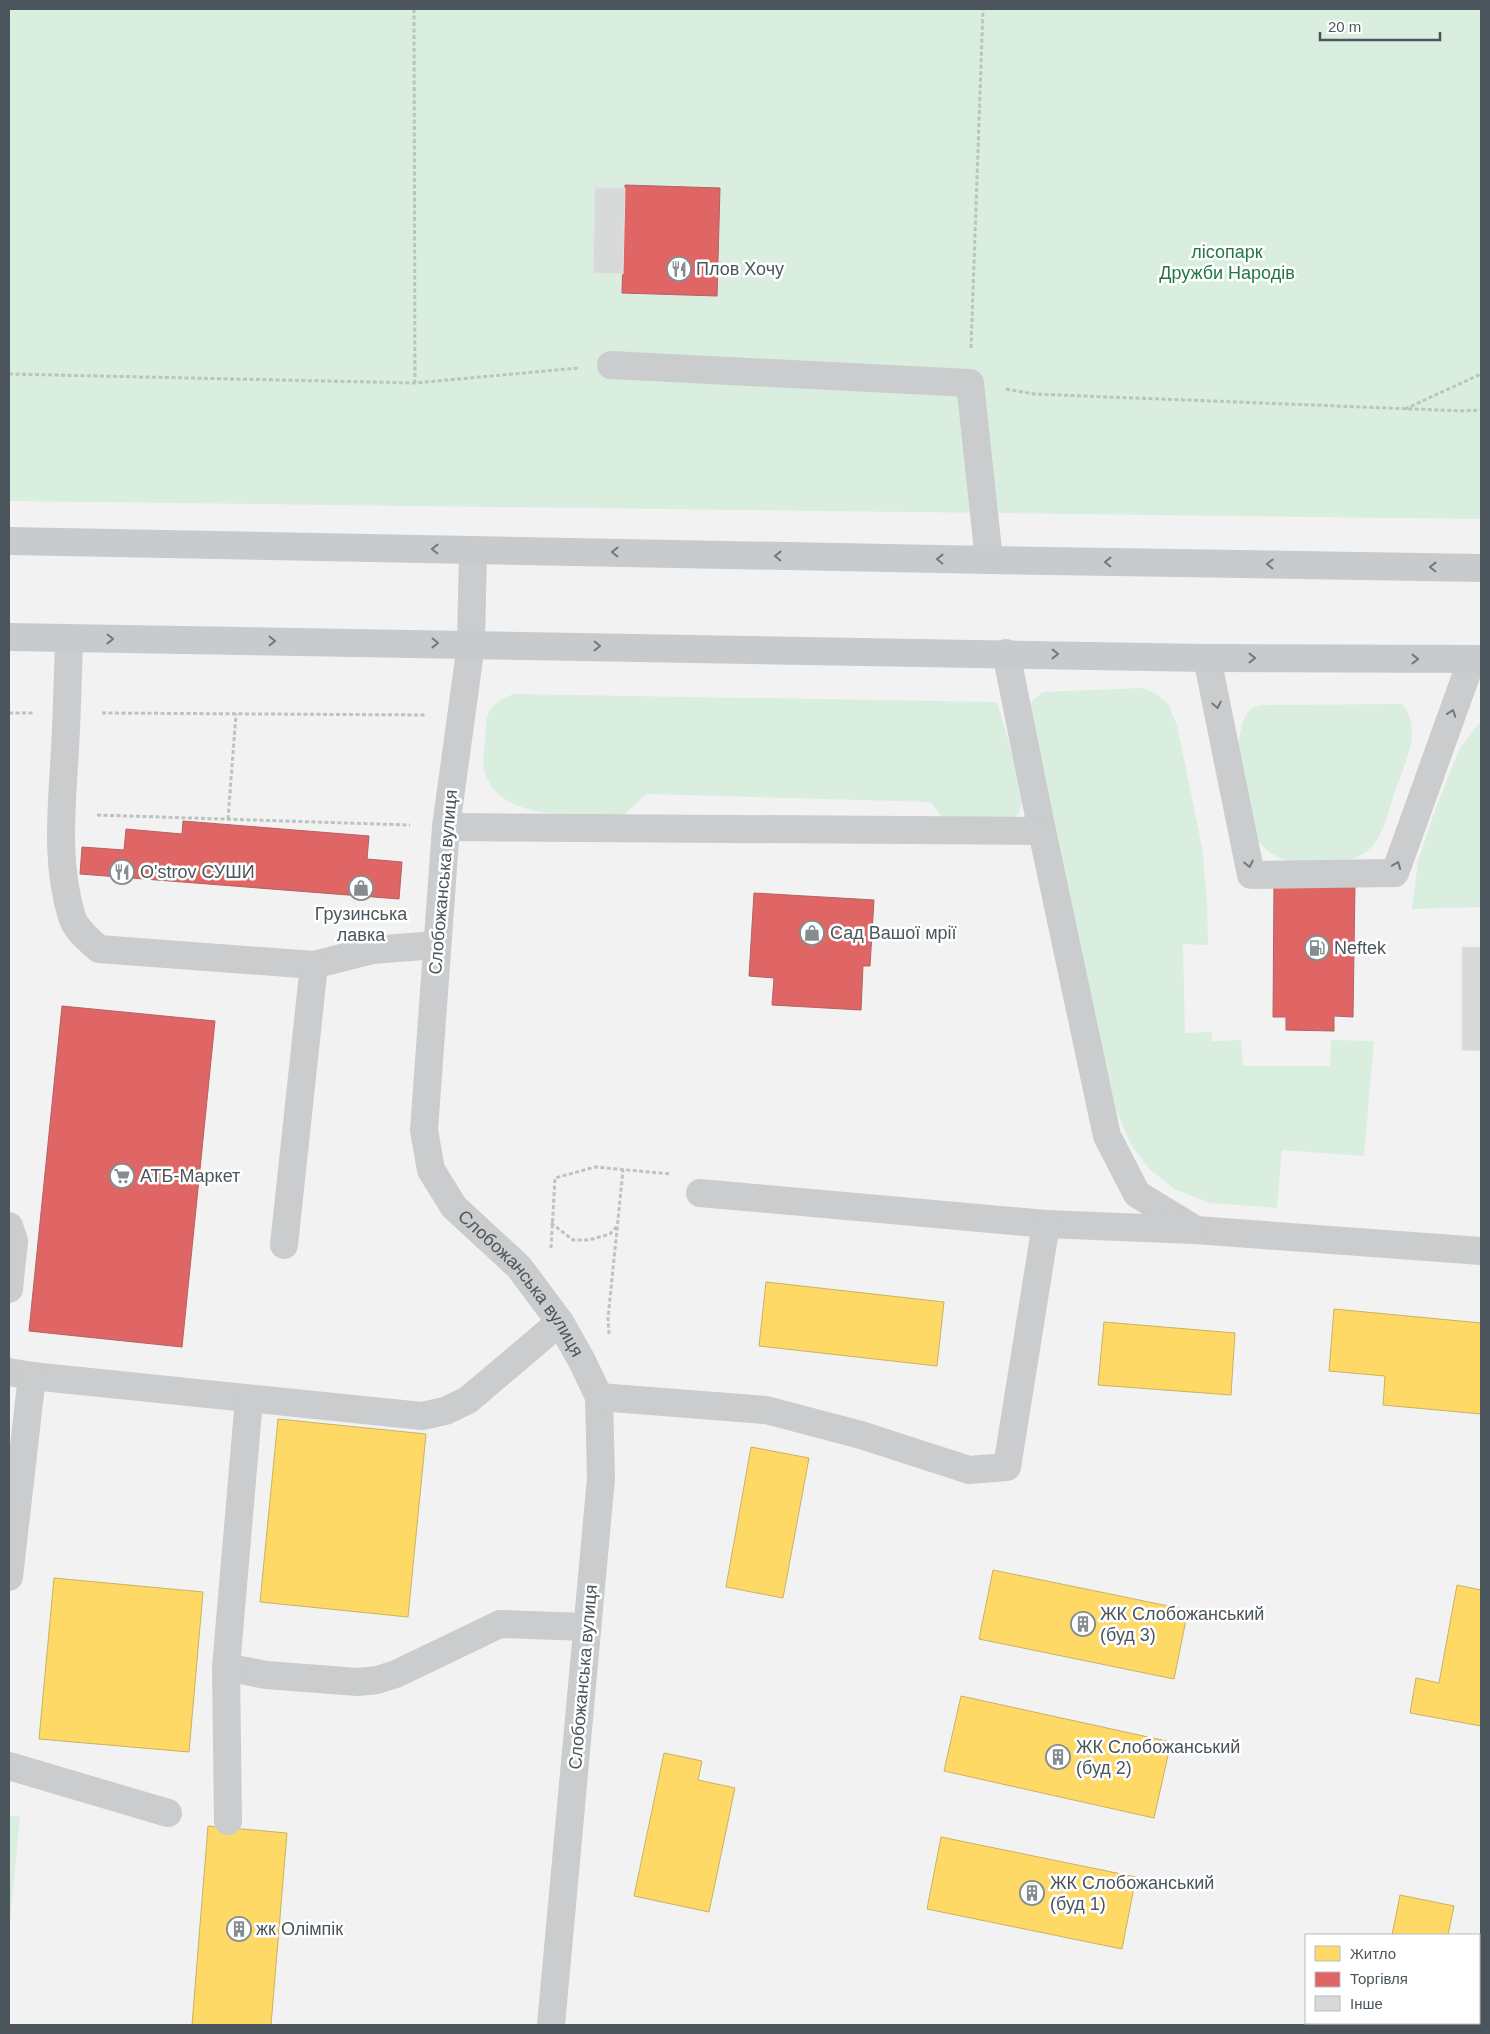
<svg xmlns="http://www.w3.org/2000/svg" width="1490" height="2034" viewBox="0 0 1490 2034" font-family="Helvetica,sans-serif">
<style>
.green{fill:#d9eedf}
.homes{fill:#ffd966;stroke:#c9b263}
.shops{fill:#e06666;stroke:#b36163}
.building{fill:#d8dada;stroke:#e4e4e4}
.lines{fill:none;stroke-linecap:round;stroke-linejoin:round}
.path{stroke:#bac4c0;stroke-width:3;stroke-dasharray:4 2.5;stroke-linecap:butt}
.minor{stroke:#cacccd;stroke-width:28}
.major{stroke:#c8cbcd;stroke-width:28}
.oneway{stroke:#70797e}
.oneway2{stroke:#71797e}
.labels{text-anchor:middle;stroke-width:5;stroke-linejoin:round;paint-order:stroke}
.park-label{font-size:18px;fill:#237643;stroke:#fff}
.poi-label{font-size:18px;fill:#4b565c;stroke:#fff;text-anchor:start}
.street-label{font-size:18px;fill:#4b565c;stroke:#fff}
</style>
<rect width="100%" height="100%" fill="#f2f2f2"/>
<path class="green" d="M9 9H1481V519L9 501Z
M1142 688 1156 694 1168 704 1177 725 1202 847 1207 900 1208 945 1183 944 1185 1033 1212 1032V1041L1241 1040 1243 1066H1330L1331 1040 1374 1041 1364 1156 1282 1150 1277 1208 1211 1203 1176 1190 1150 1170 1132 1146 1116 1111 1028 712 1031 702 1043 692Z
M513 694 997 702 1023 790V801L1019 813 1011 821 950 829 931 802 646 794 623 816C582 815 495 823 484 769 482 759 485 747 485 738 486 712 488 705 513 694Z
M1402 704C1422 728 1407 759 1397 786 1380 834 1382 861 1322 864 1299 865 1276 862 1260 843 1258 840 1254 834 1252 830 1249 822 1249 812 1247 804 1244 789 1239 771 1238 756 1238 744 1241 716 1251 709 1253 707 1259 706 1262 705Z
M1481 721V907L1412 909 1418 861 1436 807 1460 748Z
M9 1816 20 1817 9 1929Z"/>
<path class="homes" d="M766 1282 944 1302 937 1366 759 1346Z
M1334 1309 1481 1323V1414L1383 1405 1385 1376 1329 1371Z
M1104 1322 1235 1333 1231 1395 1098 1385Z
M278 1419 426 1434 408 1617 260 1602Z
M751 1447 809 1458 783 1598 726 1587Z
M993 1570 1188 1610 1174 1679 979 1639Z
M54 1578 203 1592 189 1752 39 1739Z
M1457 1585 1481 1590V1726L1410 1713 1416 1678 1439 1683Z
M961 1696 1171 1742 1154 1818 944 1771Z
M664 1753 702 1761 698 1780 735 1788 709 1912 634 1896Z
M208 1826 287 1833 271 2025H192Z
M941 1837 1136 1877 1122 1949 927 1909Z
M1400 1895 1454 1906 1448 1935H1392Z
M1385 2023H1431L1430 2025H1385Z"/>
<path class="shops" d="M625 185 720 188 717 296 622 293Z
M183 821 369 836 367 859 402 862 399 899 80 874 82 847 124 850 126 829 182 834Z
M1274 884 1355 885 1353 1017 1334 1016V1031L1286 1030V1017H1273Z
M754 893 874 900 870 966H863L861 1010 772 1005 774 978 749 976Z
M62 1006 215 1021 182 1347 29 1331Z"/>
<path class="building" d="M595 187 625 188 623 274 593 273Z
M1462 947H1481V1051L1462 1050Z"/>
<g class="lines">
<path class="path" d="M414 9 415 383
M971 348 983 9
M9 374 415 383 578 368
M1006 389 1034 394 1464 411 1481 410
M1405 409 1481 374
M9 713H33
M102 713 426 715
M97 815 410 825
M228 819 236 714
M551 1223 573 1240H589L610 1234 618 1225
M551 1248 555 1178 595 1167 671 1174
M609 1334 608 1318 623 1170"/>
<g class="minor">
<path d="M611 365 970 383 989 560"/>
<path id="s1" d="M473 550 471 644 446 827 424 1130 431 1170 454 1207 519 1267 560 1322 582 1361 599 1397 601 1478 551 2025"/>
<path d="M69 638C68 675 67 712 65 749 62 805 55 863 72 917 76 930 89 940 99 949L314 965 372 950 436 945"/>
<path d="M1006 653 1042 831"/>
<path d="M1207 658 1251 875 1395 873 1472 659 1481 663"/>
<path d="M446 827 1042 831 1107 1136 1137 1194 1196 1230 1481 1251"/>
<path d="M700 1193 1046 1224 1194 1230"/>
<path d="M9 1226 14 1241 9 1289"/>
<path d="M284 1245 314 965"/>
<path d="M9 1372 32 1376 422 1416 445 1411 468 1400 560 1322"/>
<path d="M599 1397 766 1410 861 1435 969 1470 1007 1467 1046 1224"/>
<path d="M9 1577 32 1376"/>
<path d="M226 1667 266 1675 358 1682 377 1680 396 1674 500 1624 587 1627"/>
<path d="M9 1766 168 1813"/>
<path d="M228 1821 226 1667 249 1399"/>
</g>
<path class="major" d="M9 541 989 560 1481 568
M9 637 1207 658 1481 659"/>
</g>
<defs><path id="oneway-chevron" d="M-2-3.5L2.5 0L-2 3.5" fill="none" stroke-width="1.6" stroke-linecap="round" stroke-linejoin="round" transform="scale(1.25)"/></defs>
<g class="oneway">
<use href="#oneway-chevron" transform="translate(435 549) rotate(-179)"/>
<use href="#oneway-chevron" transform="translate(615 552) rotate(-179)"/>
<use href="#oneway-chevron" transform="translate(778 556) rotate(-179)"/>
<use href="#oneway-chevron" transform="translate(940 559) rotate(-179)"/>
<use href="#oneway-chevron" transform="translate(1108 562) rotate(-179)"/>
<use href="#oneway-chevron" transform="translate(1270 564) rotate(-179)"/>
<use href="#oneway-chevron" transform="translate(1433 567) rotate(-179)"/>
<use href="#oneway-chevron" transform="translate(110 639) rotate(1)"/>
<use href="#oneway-chevron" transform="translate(272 641) rotate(1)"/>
<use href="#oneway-chevron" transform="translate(435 643) rotate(1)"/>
<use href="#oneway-chevron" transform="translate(597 646) rotate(1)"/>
<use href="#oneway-chevron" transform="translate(1055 654) rotate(1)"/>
<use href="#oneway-chevron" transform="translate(1252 658)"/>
<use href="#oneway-chevron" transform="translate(1415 659)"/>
</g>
<g class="oneway2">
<use href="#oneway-chevron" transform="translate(1217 705) rotate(78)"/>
<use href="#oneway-chevron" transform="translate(1452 713) rotate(-70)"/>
<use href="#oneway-chevron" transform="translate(1249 864) rotate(78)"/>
<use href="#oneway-chevron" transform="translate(1397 865) rotate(-68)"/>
</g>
<defs>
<symbol id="restaurant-ring" viewBox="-11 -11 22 22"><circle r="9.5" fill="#fff" stroke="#858d90" stroke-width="1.5"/><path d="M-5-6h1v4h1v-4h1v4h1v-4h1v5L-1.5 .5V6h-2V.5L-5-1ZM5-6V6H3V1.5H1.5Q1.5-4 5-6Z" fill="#858d90"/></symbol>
<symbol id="shop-ring" viewBox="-11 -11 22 22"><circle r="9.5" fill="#fff" stroke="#858d90" stroke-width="1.5"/><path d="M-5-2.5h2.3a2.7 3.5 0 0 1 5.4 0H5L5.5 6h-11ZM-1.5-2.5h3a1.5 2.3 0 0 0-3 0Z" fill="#858d90"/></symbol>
<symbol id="fuel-ring" viewBox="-11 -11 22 22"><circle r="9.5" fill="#fff" stroke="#858d90" stroke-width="1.5"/><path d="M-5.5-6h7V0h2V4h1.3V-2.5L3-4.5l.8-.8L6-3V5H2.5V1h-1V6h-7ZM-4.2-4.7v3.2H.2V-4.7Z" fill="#858d90"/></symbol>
<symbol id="supermarket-ring" viewBox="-11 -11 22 22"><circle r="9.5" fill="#fff" stroke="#858d90" stroke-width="1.5"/><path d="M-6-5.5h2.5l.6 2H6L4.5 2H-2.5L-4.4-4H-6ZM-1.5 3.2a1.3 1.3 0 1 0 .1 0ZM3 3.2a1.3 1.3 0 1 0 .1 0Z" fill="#858d90"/></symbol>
<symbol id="building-ring" viewBox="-11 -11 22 22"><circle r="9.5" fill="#fff" stroke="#858d90" stroke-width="1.5"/><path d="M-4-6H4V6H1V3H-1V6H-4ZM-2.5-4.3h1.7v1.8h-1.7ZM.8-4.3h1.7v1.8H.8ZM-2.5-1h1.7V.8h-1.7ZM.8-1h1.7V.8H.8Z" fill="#858d90"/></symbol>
</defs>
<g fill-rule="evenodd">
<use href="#restaurant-ring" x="665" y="255" width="28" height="28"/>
<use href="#restaurant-ring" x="108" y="858" width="28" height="28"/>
<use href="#shop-ring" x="347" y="874" width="28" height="28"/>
<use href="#shop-ring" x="798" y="919" width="28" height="28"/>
<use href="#fuel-ring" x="1303" y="934" width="28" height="28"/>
<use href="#supermarket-ring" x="108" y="1162" width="28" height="28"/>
<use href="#building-ring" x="1069" y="1610" width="28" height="28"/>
<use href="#building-ring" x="1044" y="1743" width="28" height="28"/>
<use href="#building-ring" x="1018" y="1879" width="28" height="28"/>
<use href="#building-ring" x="225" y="1915" width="28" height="28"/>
</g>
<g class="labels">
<g class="park-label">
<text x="1227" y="258">лісопарк<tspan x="1227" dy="21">Дружби Народів</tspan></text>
</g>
<g class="poi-label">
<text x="696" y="275">Плов Хочу</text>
<text x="140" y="878">O'strov СУШИ</text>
<text x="361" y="920" text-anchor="middle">Грузинська<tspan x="361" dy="21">лавка</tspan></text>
<text x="830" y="939">Сад Вашої мрії</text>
<text x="1334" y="954">Neftek</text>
<text x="140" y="1182">АТБ-Маркет</text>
<text x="1100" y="1620">ЖК Слобожанський<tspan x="1100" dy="21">(буд 3)</tspan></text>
<text x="1076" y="1753">ЖК Слобожанський<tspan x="1076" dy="21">(буд 2)</tspan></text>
<text x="1050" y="1889">ЖК Слобожанський<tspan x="1050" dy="21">(буд 1)</tspan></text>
<text x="256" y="1935">жк Олімпік</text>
</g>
<g class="street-label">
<text transform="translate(443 882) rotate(-85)" y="6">Слобожанська вулиця</text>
<text dy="6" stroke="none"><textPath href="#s1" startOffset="769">Слобожанська вулиця</textPath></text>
<text transform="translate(583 1677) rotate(-85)" y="6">Слобожанська вулиця</text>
</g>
</g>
<rect width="1490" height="2034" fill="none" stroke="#4b565c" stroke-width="20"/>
<rect x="1305" y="1934" width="175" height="90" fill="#ffffff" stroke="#b7bbbe"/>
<rect x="1315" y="1946" width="25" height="15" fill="#ffd966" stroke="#b7bbbe"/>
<text x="1350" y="1959" font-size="15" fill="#4b565c">Житло</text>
<rect x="1315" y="1972" width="25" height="15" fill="#e06666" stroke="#b7bbbe"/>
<text x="1350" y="1984" font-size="15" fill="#4b565c">Торгівля</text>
<rect x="1315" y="1996" width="25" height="15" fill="#d8dada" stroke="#b7bbbe"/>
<text x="1350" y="2009" font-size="15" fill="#4b565c">Інше</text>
<path d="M1320 32v8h120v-8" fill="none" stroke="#4b565c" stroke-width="2.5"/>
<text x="1328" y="32" font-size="15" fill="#4b565c" stroke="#ffffff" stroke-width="4" paint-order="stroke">20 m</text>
</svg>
